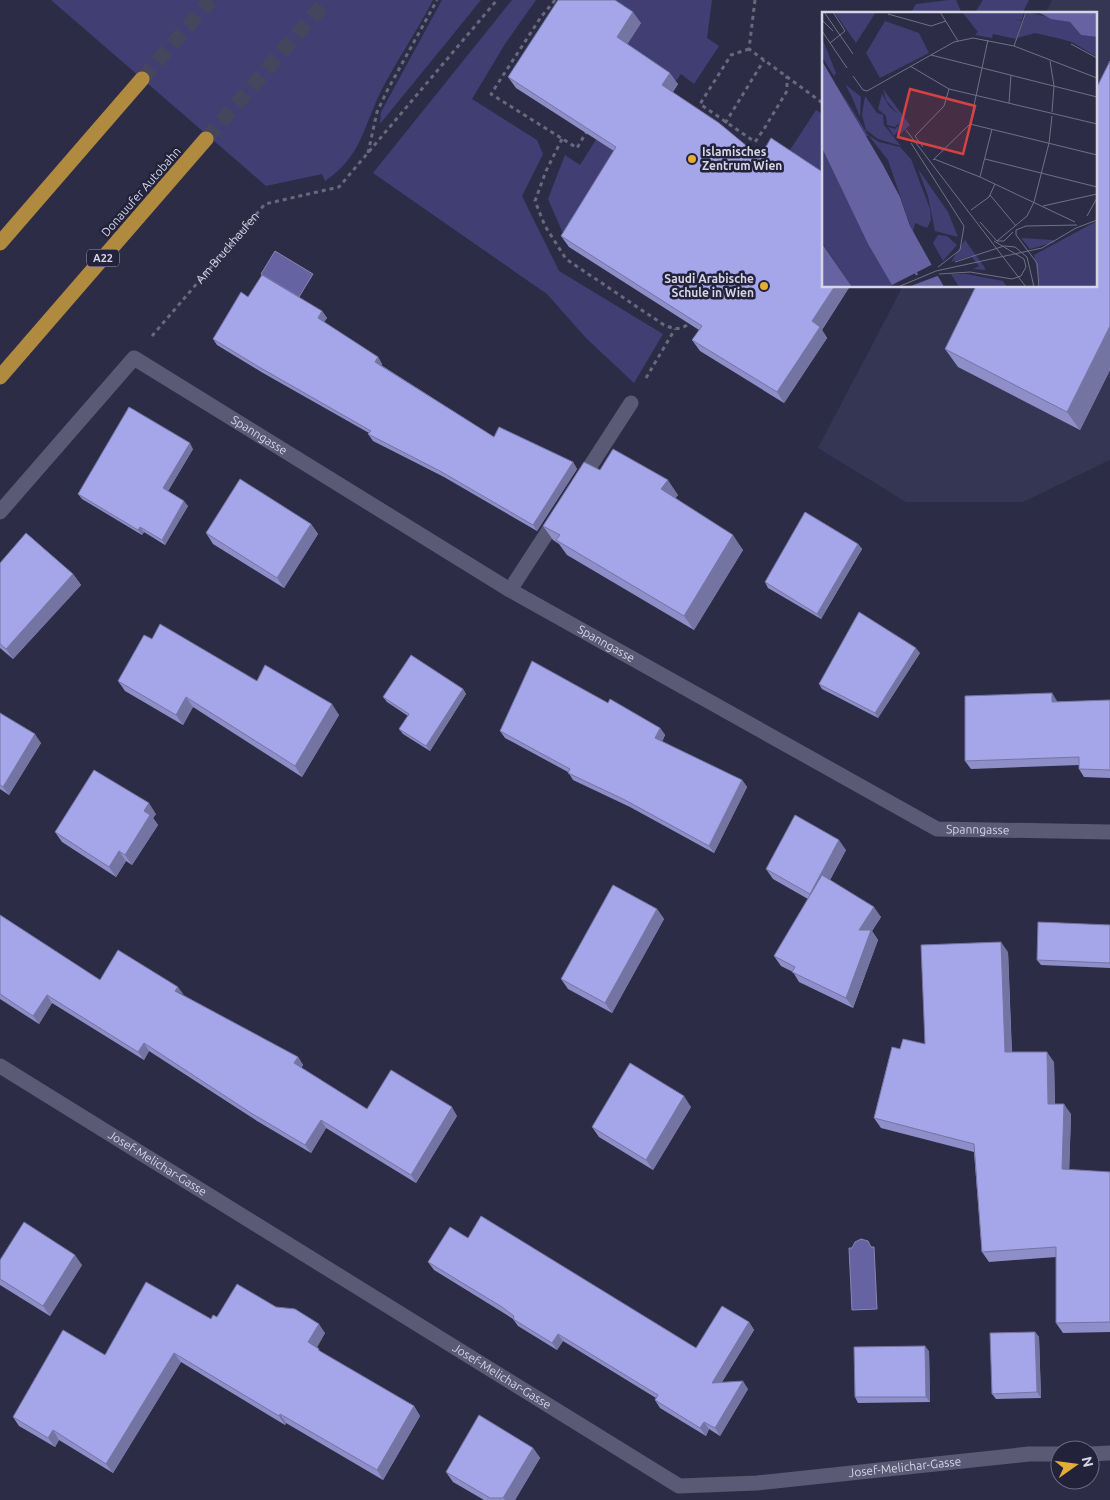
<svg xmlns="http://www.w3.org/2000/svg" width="1110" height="1500" viewBox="0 0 1110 1500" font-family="Ubuntu,sans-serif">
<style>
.built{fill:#353554}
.green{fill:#413e74}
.water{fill:#6563a2;stroke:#8785b6}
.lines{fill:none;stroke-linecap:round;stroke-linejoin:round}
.motorway-tunnel{stroke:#46455e;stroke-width:15;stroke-dasharray:15 8;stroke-linecap:butt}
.path{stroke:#68687e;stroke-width:3;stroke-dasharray:4 4;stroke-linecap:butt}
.service{stroke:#5a5a76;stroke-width:15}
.minor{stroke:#5a5a76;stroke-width:15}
.motorway{stroke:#af8a3f;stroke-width:15}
.wall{fill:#8e8ec8}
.shaded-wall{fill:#7474a3}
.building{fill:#a5a5e9;stroke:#7474a3}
.poi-dot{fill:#e4ae35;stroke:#23223b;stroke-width:2}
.labels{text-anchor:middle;stroke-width:5;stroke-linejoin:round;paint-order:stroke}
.shield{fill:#23223b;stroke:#a09fb3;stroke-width:1}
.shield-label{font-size:11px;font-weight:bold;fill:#d5d5e6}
.poi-label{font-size:12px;font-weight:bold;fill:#d5d5e6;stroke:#23223b;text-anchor:start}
.street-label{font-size:12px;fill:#d5d5e6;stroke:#23223b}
.inset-river{fill:none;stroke:#6563a2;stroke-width:2.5}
.inset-road{fill:none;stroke:#707086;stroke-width:1}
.view{fill:#d64244;fill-opacity:0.15;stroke:#d64244;stroke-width:2.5}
.inset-edge{fill:none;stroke:#d5d5e6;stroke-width:2.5}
</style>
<rect width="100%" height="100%" fill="#2d2c46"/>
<path class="built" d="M1052 0H1110V460L1023 502H906L818 448 903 286H1096V14H1045Z"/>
<path class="green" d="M51 0H433C417 31 397 60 381 91 363 128 361 157 325 181L322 174 266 186Z
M442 0H481L380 124 381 112Z
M512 0H536L505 44 472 99 537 140 543 154 522 196 559 271 663 334 634 383 586 338 547 294 373 173Z
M606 0H712L707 38 719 46 694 84 681 74 675 82 625 48Z
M949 0H956L962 14H910L916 4Z
M983 0H1029L1022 14H974Z
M816 110 824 115V174L788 153Z
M609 119 630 131 569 247 548 199 565 155 580 165Z"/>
<path class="water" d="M275 251 313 274 299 297 261 274Z
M861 1239 868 1241 871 1247H874L877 1309 852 1310 849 1248H852L855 1242Z"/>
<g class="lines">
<path class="motorway-tunnel" d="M142 79 211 0
M206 139 327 0"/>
<g class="path">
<path d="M555 0 541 17 491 94 577 148 587 131"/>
<path d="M755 0 749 49 824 104"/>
<path d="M749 49 731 55 700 104 755 142 764 129 787 91V76"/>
<path d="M721 130 764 60"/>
<path d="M562 139 546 171 535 201 545 226 566 259 664 325C674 329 682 331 690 322"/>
<path d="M368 153 377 112 387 91 437 0"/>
<path id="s1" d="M152 336 265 204 339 187 497 0"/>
<path d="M646 378 675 329"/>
</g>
<path class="service" d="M580 482 631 403
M510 590 558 516"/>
<g class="minor">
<path id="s2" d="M0 512 134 358 510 590 937 829 1110 832"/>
<path id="s3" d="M0 1066 679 1486 757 1483 1029 1454H1060"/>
<path d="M1090 1454 1110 1453"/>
</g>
<path class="motorway" d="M0 243 142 79
M0 377 206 139"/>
</g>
<path class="wall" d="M641 23 627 44 678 84 673 92 824 286H850L822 330 827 338 784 403 700 351 692 340 699 330 569 247 561 236 614 151 516 88 508 77Z
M1110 61V370L1080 430 958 367 945 349 1096 286Z
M248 297 322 311 327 318 324 322 378 357 382 364 381 365 494 437 573 462 577 469 537 531 444 477 373 441 368 434 369 433 263 373 217 345 213 339Z
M193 449 168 491 188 506 165 545 144 532 142 535 82 499 78 494Z
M600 470 678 495 675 498 743 550 694 630 567 555 559 544 553 540 543 526Z
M311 524 318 534 284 588 213 544 206 533Z
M858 544 862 549 821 619 768 588 765 582Z
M0 563 73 574 81 585 13 659 0 648Z
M152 639 339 715 302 777 193 707 183 725 125 691 118 681Z
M920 653 878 718 822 689 819 684Z
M463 689 466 694 430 751 403 734 399 729 408 716 387 702 383 697Z
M1052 693 1057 702 1110 700V778L1084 777 1079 769V765L971 769 965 761Z
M608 703 660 728 665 735 662 742 742 780 747 787 714 853 630 807 573 780 568 772 505 738 500 731Z
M0 713 41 743 9 795 0 789Z
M156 814 153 818 158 825 132 865 126 861 116 877 62 842 55 832Z
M846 850 830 880 881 917 872 931 878 940 853 1008 799 982 793 972 781 966 774 956 808 899 773 879 766 869Z
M657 909 664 919 612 1013 568 989 561 979Z
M0 915 100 980 183 995 298 1057 303 1065 301 1068 367 1109 457 1116 416 1183 326 1128 311 1153 257 1121 149 1051 144 1060 52 1003 39 1024 0 999Z
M1110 925V968L1041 965 1037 960Z
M1008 952 1012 1052 1054 1062 1055 1104 1071 1114 1069 1170 1110 1172V1332L1063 1333 1056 1323V1257L989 1262 982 1252 974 1152 881 1128 874 1118 900 1049 925 1044Z
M691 1107 653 1170 599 1137 592 1127Z
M468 1238 696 1348 749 1322 754 1330 722 1382 748 1389 720 1436 709 1429 706 1436 660 1408 655 1400 656 1398 563 1341 557 1350 518 1326 513 1319 507 1315 434 1270 428 1262Z
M0 1260 82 1265 50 1316 0 1285Z
M276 1307 325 1333 317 1347 322 1353 414 1406 420 1416 383 1480 286 1423 285 1425 181 1362 113 1473 59 1440 55 1447 19 1426 13 1417 105 1355 211 1319Z
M1035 1332 1039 1337 1041 1398 996 1399 992 1394Z
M929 1351 930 1402 858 1403 855 1397Z
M533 1448 540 1458 515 1500H484L453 1482 446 1472Z"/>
<path class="shaded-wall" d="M633 12 641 23 625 48 617 37Z
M670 73 678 84 670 96 662 85Z
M835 286H850L822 330 827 338 784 403 777 392 812 321Z
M322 311 327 318 322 325 318 318Z
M1110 326V370L1080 430 1067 412Z
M378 357 382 364 379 368 375 362Z
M190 443 193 449 167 493 163 488Z
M573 462 577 469 537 531 533 525Z
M668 480 678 495 671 504 661 489Z
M184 501 188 506 165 545 162 540Z
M311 524 318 534 284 588 277 578Z
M140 527 144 532 142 535 138 530Z
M733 535 743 550 694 630 684 616Z
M858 544 862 549 821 619 817 614Z
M73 574 81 585 13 659 6 649Z
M916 648 920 653 878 718 875 713Z
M463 689 466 694 430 751 426 746Z
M1052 693 1057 701V710L1052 702Z
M186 697 193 707 183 725 176 715Z
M332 704 339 715 302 777 295 766Z
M660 728 665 735 660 745 655 738Z
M35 734 41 743 9 795 3 787Z
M742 780 747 787 714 853 709 846Z
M149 803 156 814 153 818 158 825 132 865 125 855 144 811Z
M839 840 846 850 817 904 810 894Z
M119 851 126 861 116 877 109 867Z
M874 907 881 917 872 931 878 940 853 1008 846 998 859 930Z
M657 909 664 919 612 1013 605 1003Z
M1001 942 1008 952 1012 1062 1005 1052Z
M178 987 184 995 175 991Z
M47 995 52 1003 39 1024 33 1016Z
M144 1043 149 1051 144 1060 138 1052Z
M1047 1052 1054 1062 1055 1113 1048 1104Z
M298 1057 303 1065 299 1072 294 1063Z
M684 1096 691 1107 653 1170 646 1160Z
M1064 1104 1071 1114 1069 1179 1062 1169Z
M452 1107 457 1116 416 1183 411 1175Z
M321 1120 326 1128 311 1153 305 1145Z
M75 1255 82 1265 50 1316 43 1306Z
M749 1322 754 1330 717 1390 712 1383Z
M319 1324 325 1333 315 1351 308 1342Z
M1035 1332 1039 1337 1041 1398 1037 1392Z
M558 1334 563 1341 557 1350 552 1343Z
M925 1346 929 1351 930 1402 926 1397Z
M174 1353 181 1362 113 1473 106 1464Z
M743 1381 748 1389 720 1436 715 1428Z
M414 1406 420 1416 383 1480 377 1470Z
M280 1414 286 1423 285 1425 279 1416Z
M704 1422 709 1429 706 1436 700 1428Z
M53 1430 59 1440 55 1447 48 1438Z
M533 1448 540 1458 515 1500H505L503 1498Z"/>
<path class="building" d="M558 0H615L633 12 617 37 670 73 662 85 719 123 760 157 771 138 824 173V286H835L812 321 820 327 777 392 692 340 702 326 561 236 616 147 508 77Z
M1110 61V326L1067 412 945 349 976 286H1096V89Z
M262 275 322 311 318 318 378 357 375 362 494 437 499 427 573 462 533 525 440 471 368 434 371 431 259 367 213 339 241 292 248 297Z
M129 407 190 443 163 488 184 501 162 540 140 527 138 530 78 494Z
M613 449 668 480 661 489 733 535 684 616 556 540 560 535 543 526 584 462 600 470Z
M240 479 311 524 277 578 206 533Z
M805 512 858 544 817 614 765 582Z
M26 533 73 574 6 649 0 644V563Z
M859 612 916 648 875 713 819 684Z
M160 624 257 681 265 665 332 704 295 766 186 697 176 715 118 681 144 635 152 639Z
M411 655 463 689 426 746 399 729 409 714 383 697Z
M532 661 608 703 610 699 660 728 655 738 742 780 709 846 625 800 568 773 570 769 500 731Z
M1052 693V702L1110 700V770L1079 769V757L965 761V696Z
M0 713 35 734 3 787 0 785Z
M94 770 149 803 144 811 150 815 125 855 119 851 109 867 55 832Z
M795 815 839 840 810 894 766 869Z
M822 875 874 907 859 930H871L846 998 792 972 795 967 774 956Z
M613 885 657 909 605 1003 561 979Z
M0 915 100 980 118 950 178 987 175 991 298 1057 294 1063 367 1109 391 1070 452 1107 411 1175 321 1120 305 1145 251 1113 144 1043 138 1052 47 995 33 1016 0 994Z
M1038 922 1110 925V963L1037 960Z
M1001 942 1005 1052H1047L1048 1104H1064L1062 1169 1110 1172V1322L1056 1323V1247L982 1252 974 1144 874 1118 892 1047 900 1049 903 1039 925 1044 921 945Z
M630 1063 684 1096 646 1160 592 1127Z
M481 1216 696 1348 722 1306 749 1322 712 1383 743 1381 715 1428 704 1422 700 1428 655 1400 658 1395 558 1334 552 1343 513 1319 514 1316 502 1307 428 1262 450 1227 468 1238Z
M24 1222 75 1255 43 1306 0 1279V1260Z
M146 1282 211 1319 213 1315 217 1317 237 1284 276 1307 295 1309 319 1324 308 1342 319 1349 318 1350 414 1406 377 1470 280 1414 279 1416 174 1353 106 1464 53 1430 48 1438 13 1417 63 1330 105 1355Z
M1035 1332 1037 1392 992 1394 990 1333Z
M925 1346 926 1397H855L854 1347Z
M479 1415 533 1448 503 1498H490L446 1472Z"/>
<g class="poi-dot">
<circle cx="692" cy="159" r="5"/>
<circle cx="764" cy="286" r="5"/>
</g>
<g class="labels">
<rect class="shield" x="87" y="249.5" width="32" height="17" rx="4"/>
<g class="shield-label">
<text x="103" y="262">A22</text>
</g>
<g class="poi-label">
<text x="702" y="156">Islamisches<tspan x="702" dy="14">Zentrum Wien</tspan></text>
<text x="754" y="283" text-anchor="end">Saudi Arabische<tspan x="754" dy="14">Schule in Wien</tspan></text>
</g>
<g class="street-label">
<text transform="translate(141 192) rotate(-49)" y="4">Donauufer Autobahn</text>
<text dy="4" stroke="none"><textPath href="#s1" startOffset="116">Am Bruckhaufen</textPath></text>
<text dy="4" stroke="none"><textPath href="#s2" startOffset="351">Spanngasse</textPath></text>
<text dy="4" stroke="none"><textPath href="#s2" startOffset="756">Spanngasse</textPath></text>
<text dy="4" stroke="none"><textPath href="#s2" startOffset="1176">Spanngasse</textPath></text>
<text dy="4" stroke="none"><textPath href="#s3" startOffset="185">Josef-Melichar-Gasse</textPath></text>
<text dy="4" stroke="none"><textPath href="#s3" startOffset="590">Josef-Melichar-Gasse</textPath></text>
<text dy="4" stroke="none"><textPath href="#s3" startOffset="1025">Josef-Melichar-Gasse</textPath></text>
</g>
</g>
<g transform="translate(822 12)">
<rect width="275" height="275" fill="#2d2c46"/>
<path d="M12 0H54L34 31ZM140 0H202L200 8 193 7 200 9 194 27 171 22 170 26 153 23 156 20ZM205 0 248 10 259 23 275 25V45L250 30 235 26 213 21 195 26ZM63 9 97 21 107 41 58 66 44 41ZM0 26 14 61 12 64 0 45ZM23 72 39 85 38 105 30 85ZM17 76 46 123 57 130 78 135 89 147 108 197 109 208 105 216 93 211 91 220 89 216 66 148 47 124H43ZM61 77 88 113 75 125V120L72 124 66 115 73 117 76 114V118L77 111 73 115 65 113 64 104 56 97 60 82 67 94 76 102 64 88ZM43 84 55 101 61 103 62 113 79 134 56 127 44 118 40 103ZM0 136 46 232 71 275H30L1 232ZM96 157 126 200 136 225 113 219 106 184ZM275 209V275H218L212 243ZM116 223 125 224 135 233 121 249 111 231ZM199 226 231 228 233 230 208 237ZM143 228 163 256V258L151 257 157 254 149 244 129 250ZM129 262H144L181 269 185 275H137Z" fill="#413e74"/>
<path d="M216 0H275V25L259 23 248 10 229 7ZM0 49 61 153 78 185 88 214 122 275H71L46 232 0 136ZM0 227 1 233 30 275H0Z" fill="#6563a2"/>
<path d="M111 252 118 263 86 275 68 274Z" fill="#2d2c46"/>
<path class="inset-river" d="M0 98 95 263"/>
<path class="inset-road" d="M2 0 31 42M118 0 136 29M66 2 109 14 124 9M0 8 11 19M0 19 25 56M8 31 23 19 11 0M249 32 275 46M192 34 204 0M109 43 275 85M228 49 232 74 230 100M88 54 127 77 275 112M31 64 41 78 45 79 132 30 151 26 192 34 275 66M187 91 189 63M148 112 275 143M84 118 204 275M89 131 142 214 138 238 116 255M101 135 93 124 122 94 127 77M112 147 158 165 253 210M163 147 275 175M111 148 148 112 166 28M158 165 170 117M168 183 194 214M221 194 275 182M149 198 167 185 173 172M265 204 275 186M158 210 175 229M254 216 275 208M175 229 205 204 212 190 227 131 230 104M175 229H182L191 220M133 250 182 234 193 235 205 245 212 275M117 262 148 260 190 267 199 264 204 255 202 247 172 229M76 275 114 259 220 236 254 216M217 275 215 251 194 223V218L204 214 255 213"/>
<path class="view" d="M88 77 153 94 141 142 76 125Z"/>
<rect width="275" height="275" class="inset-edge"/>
</g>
<g transform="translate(1075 1465) rotate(76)"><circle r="24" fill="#23223b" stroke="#6a6a7f"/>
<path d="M0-4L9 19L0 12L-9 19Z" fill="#e4ae35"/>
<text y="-8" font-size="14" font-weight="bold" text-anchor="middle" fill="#d5d5e6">N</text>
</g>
</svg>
